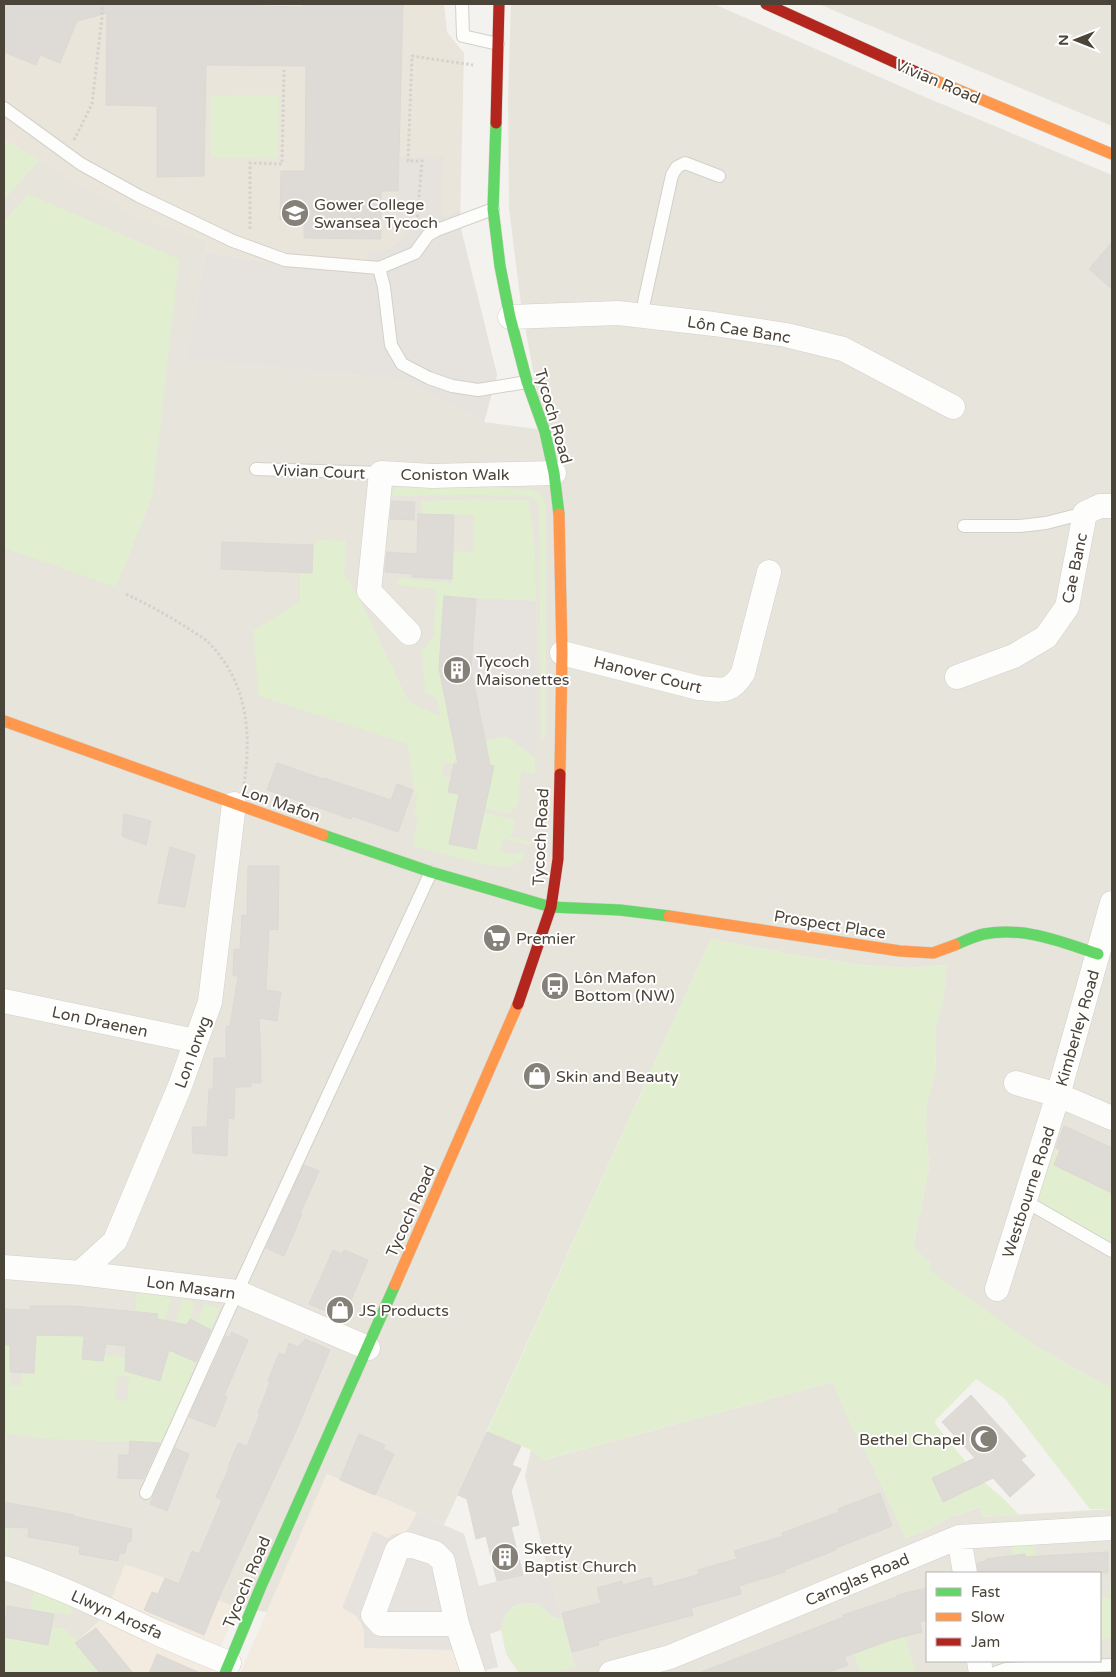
<svg xmlns="http://www.w3.org/2000/svg" width="1116" height="1677" viewBox="0 0 1116 1677" font-family="'Varela Round',sans-serif">
<style>
.residential{fill:#e7e4dc;fill-rule:evenodd}
.commercial{fill:#f3ebdf}
.education{fill:#eae5da}
.green{fill:#e1eecf;fill-rule:evenodd}
.parking{fill:#e6e3df}
.building{fill:#dedbd6;stroke:#dcd9d4}
.lines{fill:none;stroke-linecap:round;stroke-linejoin:round}
.lane-casing{stroke:#d2d0cb;stroke-width:14}
.street-casing{stroke:#d2d0cb;stroke-width:25}
.fast-casing{stroke:#d3cfc5;stroke-width:12}
.slow-casing{stroke:#d3cfc5;stroke-width:12}
.jam-casing{stroke:#d3cfc5;stroke-width:12}
.path{stroke:#d3d2cc;stroke-width:3;stroke-dasharray:2.5 2.5;stroke-linecap:butt}
.lane{stroke:#fdfdfc;stroke-width:12}
.street{stroke:#fdfdfc;stroke-width:24}
.fast{stroke:#63d668;stroke-width:11}
.slow{stroke:#ff974d;stroke-width:11}
.jam{stroke:#b3261e;stroke-width:11}
.labels{text-anchor:middle;stroke-width:4;stroke-linejoin:round;paint-order:stroke}
.street-label{font-size:16px;fill:#4b4439;stroke:#fff}
.poi-label{font-size:16px;fill:#4b4439;stroke:#fff;text-anchor:start}
</style>
<rect width="100%" height="100%" fill="#f4f2ee"/>
<path class="residential" d="M511 4H714L925 97 1112 175V1387L1103 1384 1037 1347 930 1271V1262L913 1248 929 1167 926 1128 927 1101 935 1076 936 1047 935 1031 943 999 947 965 907 968 862 965 802 956 711 939 444 1525 327 1474 267 1612 237 1608 165 1578 109 1604 101 1619 78 1641 4 1673V199L39 160 136 216 207 240 188 359 405 380 484 422 544 430 521 305 509 208 508 96Z
M819 4H1112V126L849 17Z
M833 1382 847 1416 876 1473 906 1538 929 1529 951 1516H957L981 1506V1517L1112 1509V1673H553L575 1667 547 1567 525 1476 531 1450 543 1460ZM927 1573H1100V1661H927Z"/>
<path class="commercial" d="M327 1474 464 1534 498 1667 473 1673H240Z
M125 1564 165 1578 237 1608 210 1673H100L75 1643 101 1619 109 1604Z"/>
<path class="education" d="M4 4H444L447 32 464 53 460 225 497 375 484 422 405 380 187 359 207 240 136 216 4 140Z"/>
<path class="green" d="M279 95 278 157 211 158V96Z
M4 140 39 160 4 199Z
M28 194 179 259 152 498 116 587 4 548V221Z
M404 485 482 486 532 490 541 495 546 504V735L545 738H541L539 506 535 499 529 496 474 495 389 496 395 488Z
M474 499 529 500 535 554 536 601 444 597 439 663 441 681 455 746 506 736 535 757V774L522 771 518 791 520 792 517 808 513 807 512 814 457 803 449 844 476 849 483 812 515 820 511 837 532 842 531 845 503 839 500 851 513 855 520 852 526 853C523 857 520 862 515 865 501 872 432 851 413 846L418 818 414 817 418 795 415 794 407 744 259 696 253 631 300 601V573H312L313 545 318 540 346 541 344 576 351 584 354 591H359V598L409 702 440 716 437 699 425 692 422 650 434 636 436 589 397 585 398 578 452 583 453 551 473 552 474 515 422 514V501ZM455 758 494 766 487 797 451 778 442 776 444 762 453 764Z
M711 939 802 956 862 965 907 968 947 965 943 999 935 1031 936 1047 935 1076 927 1102 926 1128 929 1167 913 1248 930 1262 931 1271 1037 1347 1103 1384 1112 1387V1509H1090L1004 1398 976 1379 935 1421 936 1425 978 1477 1005 1500 1019 1515 981 1517 980 1506 957 1516H951L929 1529 906 1538 876 1473 847 1416 833 1382 542 1460 531 1450 487 1432ZM959 1465 970 1489 943 1502 932 1478Z
M1055 1148 1060 1150 1054 1165 1103 1188 1109 1173 1112 1175V1187L1110 1192 1112 1193V1245L1090 1233 1038 1200Z
M137 1293 172 1297 164 1321 157 1319V1314L143 1312 137 1341 172 1322H176L182 1299 194 1302 191 1318 198 1321 204 1304 220 1308 162 1443 45 1439 7 1434 4 1473V1345H15L24 1335 84 1336 104 1355 132 1358ZM190 1320 210 1329 195 1362 175 1352ZM26 1355 35 1356 34 1373 25 1372ZM166 1357 160 1381 149 1378ZM22 1368V1385H10V1369ZM117 1376 129 1377 127 1401 115 1400Z
M4 1527H9L6 1558 4 1557Z
M1036 1543 1035 1562H1039V1573H1028L1025 1555 1013 1556 1011 1545Z
M1109 1581H1112V1638L1100 1639V1598L1109 1597Z
M34 1591 73 1605 70 1615 55 1612 54 1614 30 1609Z
M525 1603 538 1604 553 1617 562 1619 575 1668 552 1673H519L506 1654 501 1630 505 1615 514 1606Z
M51 1627 63 1628 78 1641 75 1644 100 1673H4V1637L48 1645Z
M902 1627 916 1673H861L851 1648Z"/>
<path class="parking" d="M399 157H443L441 209 445 217 460 210V225L497 375 484 422 405 380 187 359 206 253 277 265 366 271 367 252H382L395 245 404 236 409 227H397Z
M476 599 536 601 535 757 506 736 485 740 472 675H469L471 665Z
M417 1513 464 1534 479 1586 523 1575 547 1567 562 1619 553 1617 538 1604 525 1603 514 1606 505 1615 501 1630 490 1634 498 1667 473 1673 453 1650 364 1648V1631L361 1623 355 1615 342 1608 373 1531 388 1538 391 1535 399 1533 405 1534Z"/>
<path class="building" d="M4 4H258V6L303 7V4H403L398 191H381V239L304 238V220H280L281 171H305L306 66 206 65 204 176 157 177V106L106 105 107 13 77 21 60 63 40 55 36 65 4 52Z
M1112 242V289L1089 269Z
M392 501 415 502 414 520 390 519Z
M418 514 454 515 452 579 412 577V574L385 572 387 552 417 554Z
M222 542 313 545 312 573 221 569Z
M444 596 476 599 471 669 490 765 494 766 476 849 449 844 459 794 448 792 454 764H458L439 668Z
M277 763 323 779 324 778 391 800 397 784 413 790 398 832 352 816 351 819 267 790Z
M124 814 151 821 146 845 122 836Z
M170 847 195 855 185 907 158 903Z
M248 866H279L278 930 269 929 266 990 281 992 277 1021 259 1018 261 1060V1083H251V1087H235L234 1119 228 1118 227 1156 193 1153 192 1127H207L209 1089H213L214 1058H226V1026H230L238 976H233L234 949H240L242 915 247 916Z
M1064 1126 1112 1148V1193L1054 1165 1060 1150 1056 1148Z
M304 1165 319 1171 300 1214H302L284 1256 266 1248Z
M333 1250 342 1254 344 1250 368 1260 350 1303 351 1304 345 1319 309 1304Z
M30 1306H74L149 1313 158 1314 157 1319 187 1325 190 1319 211 1330 196 1362 169 1350 160 1381 125 1371 126 1346 106 1344 103 1361 82 1359 84 1336 36 1335 34 1373 10 1372V1345H4V1309L30 1310Z
M232 1332 248 1340 224 1396 227 1397 215 1427 189 1417 226 1336 229 1338Z
M305 1339 330 1350 296 1431 221 1593 204 1635 144 1610 152 1592 158 1594 165 1578 179 1584 192 1551 199 1554 222 1500 216 1497 229 1468 228 1467 238 1443 247 1446 260 1413H258L270 1382 268 1381 279 1353 285 1355 289 1343 298 1347Z
M971 1395 1026 1456 1021 1460 1035 1475 1010 1497 993 1478 943 1502 932 1478 975 1458 942 1422Z
M487 1432 521 1446 512 1465 521 1469 511 1491 519 1525 511 1527 523 1575 497 1581 486 1536 476 1539 467 1499 458 1495Z
M359 1434 385 1445 383 1449 394 1454 375 1495 340 1480Z
M130 1441 160 1443 143 1479 118 1478 119 1455H129Z
M175 1448 189 1454 167 1511 150 1504Z
M880 1493 892 1526 836 1548V1550L784 1570 785 1572 739 1586 741 1594 691 1608 693 1615 598 1641 599 1645 572 1652 562 1613 601 1603 597 1588 622 1581 623 1585 651 1577 653 1587 690 1577 699 1574 698 1570 737 1559 734 1551 783 1536 782 1533 839 1512 838 1509Z
M4 1502 74 1515 73 1516 132 1529 131 1541 127 1543 125 1553 119 1554 118 1561 79 1554 80 1546 28 1537 29 1528 4 1527Z
M1108 1552V1573H978L977 1563 986 1561V1559L1025 1554 1026 1557Z
M927 1588V1620L920 1622 922 1632 891 1640 844 1657 848 1665 826 1673H701V1672L844 1617 843 1615 897 1597V1595Z
M7 1606 54 1614 48 1645 4 1637Z
M96 1628 133 1673H100L75 1643Z
M157 1654 200 1673H149Z"/>
<g class="lines">
<defs>
<path id="lane" d="M462 4 463 36 498 44
M4 108 81 164 139 196 233 241 285 260 379 268 415 253 428 235 437 230 493 209
M379 268 384 287 391 345 402 364 429 378 452 386 478 390 527 382
M641 316 672 175 677 167 685 163 719 176
M256 469 381 473
M964 526H1020L1046 523 1085 513
M1025 1201 1112 1251
M146 1493 237 1292 431 872
M995 1673 1006 1669 1112 1665"/>
<path id="street" d="M510 317 618 313 714 324 786 335 843 349 953 407
M409 633 369 591 381 473 432 476 554 473
M562 653 699 688C722 690 730 694 743 673L769 572
M957 677 1014 656 1046 637 1067 607 1085 513 1100 506H1112
M4 1001 195 1041
M1016 1083 1058 1095 1112 1118
M4 1267 80 1273 237 1292 368 1348
M80 1273 115 1241 180 1086 210 1002 234 804
M997 1289 1058 1095 1112 903
M959 1537 965 1573
M4 1568C56 1584 105 1609 155 1632 179 1643 204 1653 229 1663
M457 1624H381L373 1615 397 1550 407 1544 435 1553 443 1561 457 1624 473 1673
M979 1661 981 1673
M611 1673 670 1657 959 1537 1112 1528"/>
<path id="fast" d="M496 123 493 209 500 266 510 317 527 382 545 432 554 473 559 514
M323 835 431 872 551 907 620 910 669 916
M955 945C965 941 974 936 984 934 1023 926 1062 942 1098 954
M225 1673 262 1584 395 1285"/>
<path id="slow" d="M925 76 1112 154
M559 514 562 653 560 774
M4 721 323 835
M669 916 900 951 933 953 955 945
M395 1285 518 1004"/>
<path id="jam" d="M766 4 925 76
M496 123 499 4
M518 1004 551 907 558 859 560 774"/>
</defs>
<use href="#lane" class="lane-casing"/>
<use href="#street" class="street-casing"/>
<use href="#fast" class="fast-casing"/>
<use href="#slow" class="slow-casing"/>
<use href="#jam" class="jam-casing"/>
<path class="path" d="M74 140 92 104 102 17V4
M417 222 422 161H408L412 56 473 65
M250 229V163L282 164 284 70
M126 594C149 605 171 617 192 631 198 635 204 638 208 642 247 681 252 732 244 784"/>
<use href="#lane" class="lane"/>
<use href="#street" class="street"/>
<use href="#fast" class="fast"/>
<use href="#slow" class="slow"/>
<use href="#jam" class="jam"/>
</g>
<defs>
<symbol id="university-disc" viewBox="-11 -11 22 22"><circle r="9.5" fill="#868178" stroke="#fff"/><path d="M0-5L7-2L0 1L-7-2ZM-4 1L0 2.5L4 1V4Q0 6-4 4Z" fill="#fff"/></symbol>
<symbol id="building-disc" viewBox="-11 -11 22 22"><circle r="9.5" fill="#868178" stroke="#fff"/><path d="M-4-6H4V6H1V3H-1V6H-4ZM-2.5-4.3h1.7v1.8h-1.7ZM.8-4.3h1.7v1.8H.8ZM-2.5-1h1.7V.8h-1.7ZM.8-1h1.7V.8H.8Z" fill="#fff"/></symbol>
<symbol id="supermarket-disc" viewBox="-11 -11 22 22"><circle r="9.5" fill="#868178" stroke="#fff"/><path d="M-6-5.5h2.5l.6 2H6L4.5 2H-2.5L-4.4-4H-6ZM-1.5 3.2a1.3 1.3 0 1 0 .1 0ZM3 3.2a1.3 1.3 0 1 0 .1 0Z" fill="#fff"/></symbol>
<symbol id="bus-disc" viewBox="-11 -11 22 22"><circle r="9.5" fill="#868178" stroke="#fff"/><path d="M-5-6H5V4H4V6H2V4H-2V6H-4V4H-5ZM-3.5-4V0h7V-4ZM-3.5 1.2v1.5H-2V1.2ZM2 1.2v1.5H3.5V1.2Z" fill="#fff"/></symbol>
<symbol id="shop-disc" viewBox="-11 -11 22 22"><circle r="9.5" fill="#868178" stroke="#fff"/><path d="M-5-2.5h2.3a2.7 3.5 0 0 1 5.4 0H5L5.5 6h-11ZM-1.5-2.5h3a1.5 2.3 0 0 0-3 0Z" fill="#fff"/></symbol>
<symbol id="mosque-disc" viewBox="-11 -11 22 22"><circle r="9.5" fill="#868178" stroke="#fff"/><path d="M3.5-4.9A6 6 0 1 0 3.5 4.9A5 5 0 1 1 3.5-4.9Z" fill="#fff"/></symbol>
</defs>
<g fill-rule="evenodd">
<use href="#university-disc" x="279" y="197" width="32" height="32"/>
<use href="#building-disc" x="441" y="654" width="32" height="32"/>
<use href="#supermarket-disc" x="481" y="922" width="32" height="32"/>
<use href="#bus-disc" x="539" y="970" width="32" height="32"/>
<use href="#shop-disc" x="521" y="1060" width="32" height="32"/>
<use href="#shop-disc" x="324" y="1294" width="32" height="32"/>
<use href="#mosque-disc" x="968" y="1423" width="32" height="32"/>
<use href="#building-disc" x="489" y="1541" width="32" height="32"/>
</g>
<g class="labels">
<g class="street-label">
<text transform="translate(938 81) rotate(23)" y="6">Vivian Road</text>
<text transform="translate(739 329) rotate(9)" y="6">Lôn Cae Banc</text>
<text transform="translate(554 416) rotate(74)" y="6">Tycoch Road</text>
<text transform="translate(319 471) rotate(2)" y="6">Vivian Court</text>
<text x="455" y="480">Coniston Walk</text>
<text transform="translate(1074 568) rotate(-78)" y="6">Cae Banc</text>
<text transform="translate(648 674) rotate(14)" y="6">Hanover Court</text>
<text transform="translate(281 803) rotate(19)" y="6">Lon Mafon</text>
<text transform="translate(540 837) rotate(-87)" y="6">Tycoch Road</text>
<text transform="translate(830 924) rotate(9)" y="6">Prospect Place</text>
<text transform="translate(100 1021) rotate(12)" y="6">Lon Draenen</text>
<text transform="translate(1077 1028) rotate(-74)" y="6">Kimberley Road</text>
<text transform="translate(192 1052) rotate(-70)" y="6">Lon Iorwg</text>
<text transform="translate(1028 1192) rotate(-72)" y="6">Westbourne Road</text>
<text transform="translate(410 1211) rotate(-66)" y="6">Tycoch Road</text>
<text transform="translate(191 1287) rotate(8)" y="6">Lon Masarn</text>
<text transform="translate(857 1579) rotate(-23)" y="6">Carnglas Road</text>
<text transform="translate(246 1582) rotate(-67)" y="6">Tycoch Road</text>
<text transform="translate(117 1614) rotate(24)" y="6">Llwyn Arosfa</text>
</g>
<g class="poi-label">
<text x="314" y="210">Gower College<tspan x="314" dy="18">Swansea Tycoch</tspan></text>
<text x="476" y="667">Tycoch<tspan x="476" dy="18">Maisonettes</tspan></text>
<text x="516" y="944">Premier</text>
<text x="574" y="983">Lôn Mafon<tspan x="574" dy="18">Bottom (NW)</tspan></text>
<text x="556" y="1082">Skin and Beauty</text>
<text x="359" y="1316">JS Products</text>
<text x="965" y="1445" text-anchor="end">Bethel Chapel</text>
<text x="524" y="1554">Sketty<tspan x="524" dy="18">Baptist Church</tspan></text>
</g>
</g>
<rect width="1116" height="1677" fill="none" stroke="#4b4439" stroke-width="10"/>
<rect x="926" y="1572" width="175" height="90" fill="#ffffff" stroke="#b7b4b0"/>
<rect x="936" y="1588" width="25" height="8" fill="#63d668" stroke="#b7b4b0"/>
<text x="971" y="1597" font-size="15" fill="#4b4439">Fast</text>
<rect x="936" y="1613" width="25" height="8" fill="#ff974d" stroke="#b7b4b0"/>
<text x="971" y="1622" font-size="15" fill="#4b4439">Slow</text>
<rect x="936" y="1638" width="25" height="8" fill="#b3261e" stroke="#b7b4b0"/>
<text x="971" y="1647" font-size="15" fill="#4b4439">Jam</text>
<g transform="translate(1076 40) rotate(270)" stroke="#ffffff" stroke-width="4" paint-order="stroke">
<path d="M0-4L9 19L0 12L-9 19Z" fill="#4b4439"/>
<text y="-8" font-size="14" font-weight="bold" text-anchor="middle" fill="#4b4439">N</text>
</g>
</svg>
